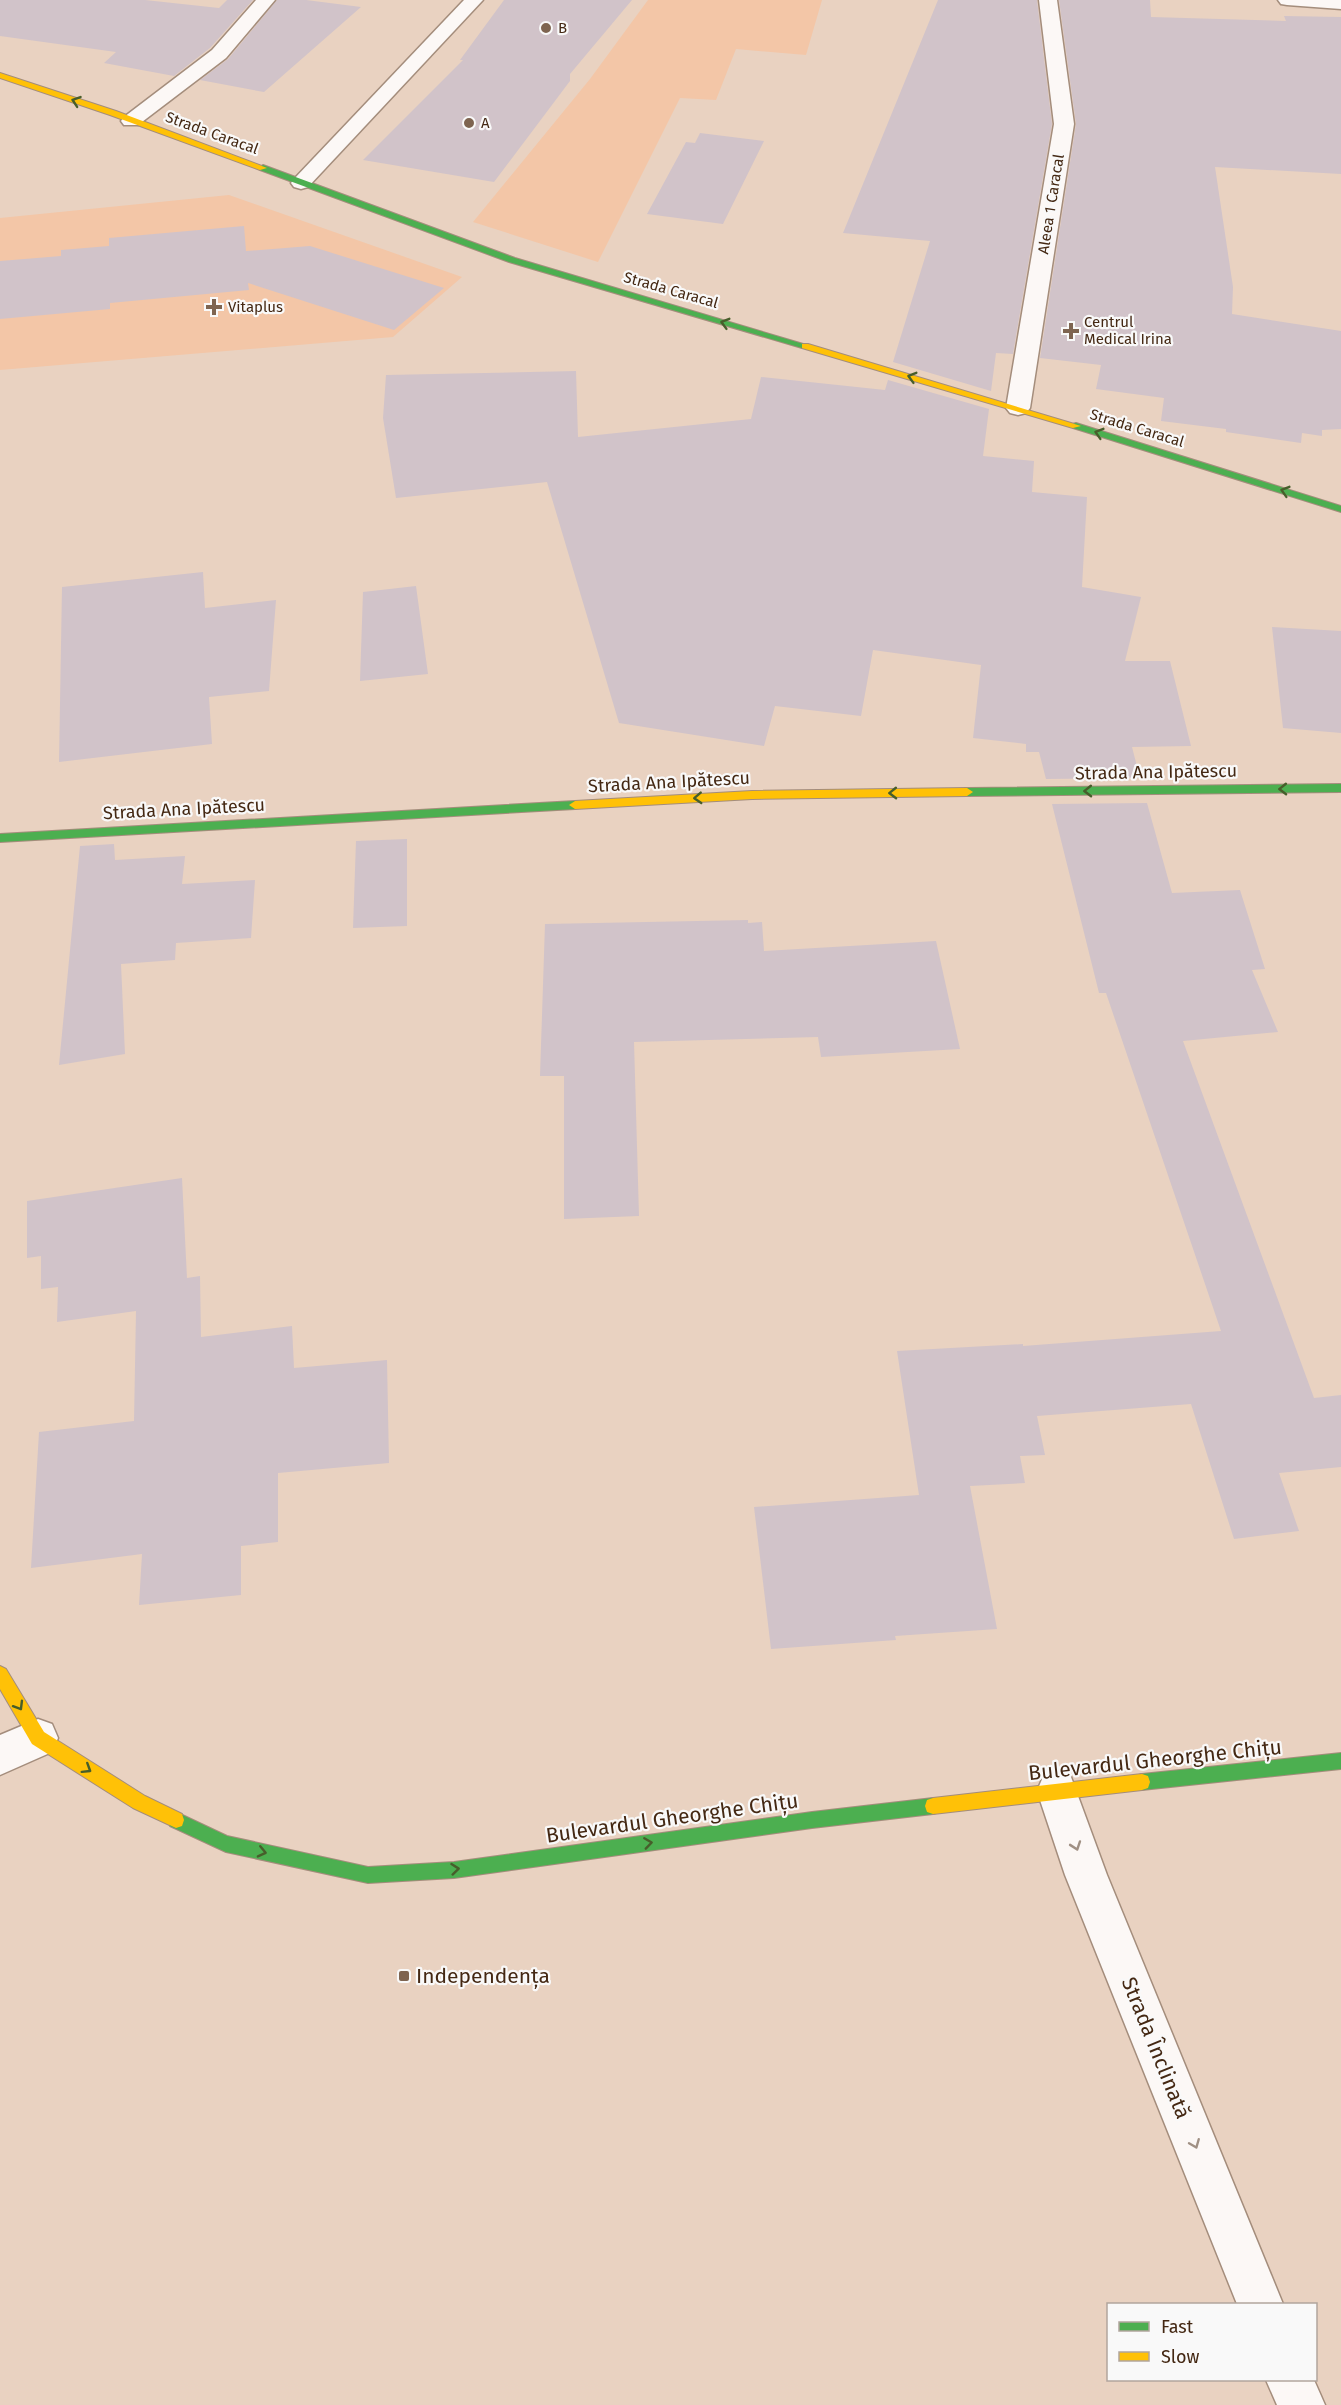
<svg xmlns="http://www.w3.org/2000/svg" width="1341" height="2405" viewBox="0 0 1341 2405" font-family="'Fira Sans',sans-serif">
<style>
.built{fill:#f3c6a7}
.building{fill:#d1c3c9}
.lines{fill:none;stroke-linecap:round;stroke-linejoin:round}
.lane-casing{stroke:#a48d7c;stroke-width:3}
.street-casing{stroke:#a48d7c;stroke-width:3}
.fast-casing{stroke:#a48d7c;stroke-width:2}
.slow-casing{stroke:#a48d7c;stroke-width:2}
.lane{fill:#fcf8f6;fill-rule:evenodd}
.street{fill:#fcf8f6;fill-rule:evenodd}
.fast{fill:#4caf50;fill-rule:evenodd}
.slow{fill:#ffc107;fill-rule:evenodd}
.oneway{stroke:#475e2b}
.oneway2{stroke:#a09084}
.poi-dot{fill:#7e6450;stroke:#f9f9f9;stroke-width:2}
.labels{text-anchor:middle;stroke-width:4.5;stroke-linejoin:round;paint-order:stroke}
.far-poi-label{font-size:15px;fill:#442813;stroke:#f9f9f9;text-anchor:start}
.far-street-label{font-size:15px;fill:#442813;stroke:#f9f9f9}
.street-label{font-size:18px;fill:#442813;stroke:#f9f9f9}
.near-street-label{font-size:21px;fill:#442813;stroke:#f9f9f9}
.near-poi-label{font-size:21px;fill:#442813;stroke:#f9f9f9;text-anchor:start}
</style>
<rect width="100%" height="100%" fill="#e9d2c1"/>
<path class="built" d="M648 0H822L806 55 736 49 716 100 680 98 598 262 473 222 590 79Z
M229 195 462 277 393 337 0 370V218Z"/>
<path class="building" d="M0 0H145L219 8 227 0H253L210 48 174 76 104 63 116 52 0 36Z
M277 0H306L361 7 264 92 200 80 228 59Z
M504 0H632L570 74V81L494 182 363 160 463 60H460Z
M938 0H1037L1052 124 1013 354 996 353 991 391 893 362 930 241 843 233Z
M1059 0H1150L1151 17 1286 21 1284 16 1341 17V174L1215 167 1233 287 1232 314 1341 331V429L1322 430V436L1302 433 1301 443 1226 432V429L1161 421 1164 398 1096 389 1101 365 1040 358 1076 124Z
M700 133 764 141 723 224 647 214 686 142 695 143Z
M244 226 246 251 310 246 444 288 394 330 248 283 249 290 110 303V309L0 319V261L61 256V250L109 246V238Z
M576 371 578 437 751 419 761 377 885 390 888 380 989 409 983 456 1034 461 1032 492 1087 497 1082 587 1141 597 1125 661H1170L1191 746 1132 747 1140 778 1046 779 1039 752H1026V744L973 738 981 665 873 650 861 716 775 706 764 746 619 723 547 482 396 498 383 418 386 375Z
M203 572 205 608 276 600 269 691 209 697 212 744 59 762 62 587Z
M416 586 428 674 360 681 363 592Z
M1272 627 1341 631V733L1283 728Z
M1147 803 1172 893 1240 890 1265 969 1252 970 1278 1032 1183 1041 1314 1398 1341 1395V1467L1279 1473 1299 1531 1234 1539 1191 1404 1037 1416 1045 1455 1020 1456 1025 1483 970 1486 997 1629 895 1636 896 1640 771 1649 754 1507 919 1495 897 1351 1023 1344V1346L1221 1331 1106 993H1099L1052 804Z
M407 839V926L353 928 356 841Z
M114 844 115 860 185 856 182 884 255 880 251 938 176 943 175 960 121 964 125 1054 59 1065 80 846Z
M748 920V923L762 922 764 951 936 941 960 1049 821 1057 818 1037 634 1042 639 1216 564 1219V1076H540L545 924Z
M182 1178 187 1278 200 1276 201 1337 292 1326 294 1368 387 1360 389 1463 278 1473V1542L241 1546V1595L139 1605 142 1554 31 1568 39 1432 134 1421 136 1311 57 1322 58 1287 41 1289V1256L27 1258V1201Z"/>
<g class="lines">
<defs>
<path id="lane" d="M464 0H483L308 187 301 189 294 187 291 183 294 179Z"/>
<path id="street" d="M256 0H275L226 58 138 125H124L121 121 124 117 212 50Z
M1039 0H1057L1074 124 1030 408 1026 413 1018 415 1010 413 1006 408 1054 124Z
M1278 0H1341V9L1287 5 1281 4Z
M38 1719 52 1724 58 1738 52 1752 0 1775V1735Z
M1057 1771 1071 1777 1107 1875 1283 2304H1237L1065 1875 1037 1791 1043 1777Z
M1266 2380H1314L1325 2405H1277Z"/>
<path id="fast" d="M263 165 515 258 810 346 802 348 509 262 260 170 259 168Z
M1076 423 1341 506V512L1073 428V424Z
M1341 784V792L967 796 961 792 967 788Z
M575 801 581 805 575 809 0 842V834Z
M1341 1753V1769L1142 1790 1136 1788 1134 1782 1136 1776 1142 1774Z
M933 1798 939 1800 941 1806 939 1812 933 1814 812 1828 454 1878 368 1883 226 1852 170 1826 168 1820 170 1814 176 1812 227 1836 368 1867 454 1862 812 1812Z"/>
<path id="slow" d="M0 73 116 111 267 168 260 170 110 115 0 78Z
M802 344H808L1081 426 1073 428 802 348Z
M967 788 973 792 967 796 752 799 575 809 569 805 575 801 752 791Z
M0 1666 6 1669 44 1732 145 1796 182 1814 184 1820 182 1826 176 1828 133 1808 32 1744 0 1689Z
M1142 1774 1148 1776 1150 1782 1148 1788 1142 1790 933 1814 927 1812 925 1806 927 1800 933 1798Z"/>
</defs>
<use href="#lane" class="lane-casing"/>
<use href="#street" class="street-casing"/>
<use href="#fast" class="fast-casing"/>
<use href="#slow" class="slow-casing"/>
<use href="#lane" class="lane"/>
<use href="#street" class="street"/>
<use href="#fast" class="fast"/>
<use href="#slow" class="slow"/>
</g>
<defs><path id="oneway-chevron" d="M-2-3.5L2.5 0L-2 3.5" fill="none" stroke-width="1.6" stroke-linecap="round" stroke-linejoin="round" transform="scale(1.5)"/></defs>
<g class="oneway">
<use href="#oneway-chevron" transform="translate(76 101) rotate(-161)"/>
<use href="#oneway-chevron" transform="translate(725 323) rotate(-164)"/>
<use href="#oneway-chevron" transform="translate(912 377) rotate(-164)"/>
<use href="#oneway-chevron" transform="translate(1099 433) rotate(-163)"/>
<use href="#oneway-chevron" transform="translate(1285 491) rotate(-163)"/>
<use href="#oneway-chevron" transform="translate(1283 789) rotate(179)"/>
<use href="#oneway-chevron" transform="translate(1088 791) rotate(179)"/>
<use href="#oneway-chevron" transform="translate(893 793) rotate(179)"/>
<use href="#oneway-chevron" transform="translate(698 798) rotate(177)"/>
<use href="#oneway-chevron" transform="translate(19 1706) rotate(59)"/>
<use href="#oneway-chevron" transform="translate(87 1769) rotate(32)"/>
<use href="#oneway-chevron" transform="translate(648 1843) rotate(-8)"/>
<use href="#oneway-chevron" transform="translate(262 1852) rotate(13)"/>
<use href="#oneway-chevron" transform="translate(455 1869) rotate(-6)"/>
</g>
<g class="oneway2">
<use href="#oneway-chevron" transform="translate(1076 1846) rotate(71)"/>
<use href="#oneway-chevron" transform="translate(1195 2144) rotate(68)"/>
</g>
<g class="poi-dot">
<circle cx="546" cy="28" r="6"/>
<circle cx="469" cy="123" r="6"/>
<path d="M211 298h6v6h6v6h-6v6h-6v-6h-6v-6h6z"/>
<path d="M1068 322h6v6h6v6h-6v6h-6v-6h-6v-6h6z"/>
<rect x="398" y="1970" width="12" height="12" rx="3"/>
</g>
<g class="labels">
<g class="far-poi-label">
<text x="558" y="33">B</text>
<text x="481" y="128">A</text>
<text x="228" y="312">Vitaplus</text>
<text x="1084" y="327">Centrul<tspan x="1084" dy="17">Medical Irina</tspan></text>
</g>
<g class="far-street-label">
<text transform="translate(212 133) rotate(20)" y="5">Strada Caracal</text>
<text transform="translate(1051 204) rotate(-81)" y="5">Aleea 1 Caracal</text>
<text transform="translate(671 290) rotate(16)" y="5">Strada Caracal</text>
<text transform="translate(1137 428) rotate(17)" y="5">Strada Caracal</text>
</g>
<g class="street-label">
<text transform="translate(1156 772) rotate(-1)" y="6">Strada Ana Ipătescu</text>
<text transform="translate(669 782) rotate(-3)" y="6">Strada Ana Ipătescu</text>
<text transform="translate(184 809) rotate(-3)" y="6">Strada Ana Ipătescu</text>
</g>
<g class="near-street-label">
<text transform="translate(1155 1760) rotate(-6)" y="7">Bulevardul Gheorghe Chițu</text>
<text transform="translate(672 1818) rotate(-8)" y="7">Bulevardul Gheorghe Chițu</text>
<text transform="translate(1156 2048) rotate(68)" y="7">Strada Înclinată</text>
</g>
<g class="near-poi-label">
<text x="416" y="1983">Independența</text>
</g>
</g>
<rect x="1107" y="2303" width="210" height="78" fill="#f9f9f9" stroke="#b1a59d" stroke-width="1.5"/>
<rect x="1119" y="2322" width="30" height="9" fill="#4caf50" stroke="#b1a59d" stroke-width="1.5"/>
<text x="1161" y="2333" font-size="18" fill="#442813">Fast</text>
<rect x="1119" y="2352" width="30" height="9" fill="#ffc107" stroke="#b1a59d" stroke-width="1.5"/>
<text x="1161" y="2363" font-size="18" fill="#442813">Slow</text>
</svg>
